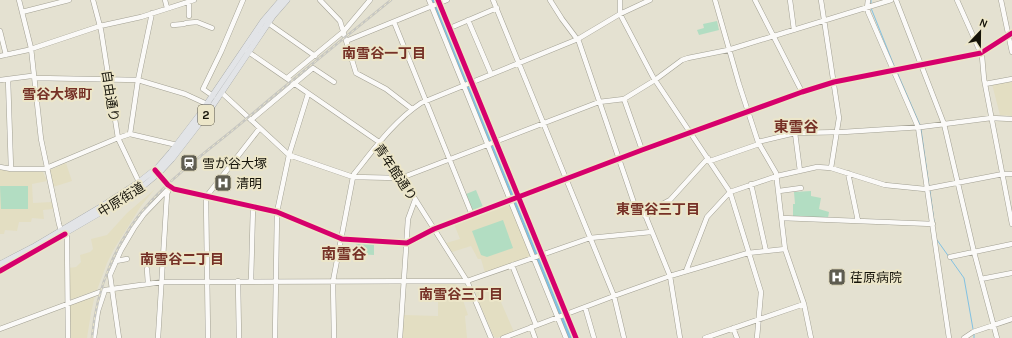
<svg xmlns="http://www.w3.org/2000/svg" width="1012" height="338" viewBox="0 0 1012 338" font-family="Karla,'Noto Sans JP',sans-serif">
<style>
.built{fill:#e3dec2}
.green{fill:#b2ddc2}
.water{fill:#82c1e2}
.lines{fill:none;stroke-linecap:round;stroke-linejoin:round}
.stream{stroke:#82c1e2;stroke-width:1}
.minor-casing{stroke:#a2a093;stroke-width:5.5}
.major-casing{stroke:#9a9e9e;stroke-width:6}
.minor{stroke:#fbfaf8;stroke-width:4.5}
.major{stroke:#e2e4e7;stroke-width:5.5}
.rail-casing{stroke:#c6c6c1;stroke-width:2.5}
.rail{stroke:#ece6c9;stroke-width:1;stroke-dasharray:3;stroke-linecap:butt}
.cycleway-casing{stroke:#ece6c9;stroke-width:8}
.cycleway{stroke:#d6006c;stroke-width:5}
.labels{text-anchor:middle;stroke-width:4;stroke-linejoin:round;paint-order:stroke}
.shield{fill:#ece6c9;stroke:#565343;stroke-width:1}
.shield-label{font-size:12px;font-weight:bold;fill:#16140a}
.street-label{font-size:13px;fill:#16140a;stroke:#ece6c9}
.poi-label{font-size:13px;fill:#16140a;stroke:#ece6c9;text-anchor:start}
.neighbourhood-label{font-size:14px;font-weight:bold;fill:#763126;stroke:#ece6c9}
.quarter-label{font-size:15px;font-weight:bold;fill:#763126;stroke:#ece6c9}
</style>
<rect width="100%" height="100%" fill="#e4e1d1"/>
<path class="built" d="M1012 80V116L1000 115 992 84Z
M66 163 72 181 53 187 48 171Z
M0 168 43 172 47 181 32 184 33 203 52 202 53 209 43 210 44 219 32 218 31 222H19L17 231 5 230 4 234H0Z
M155 189 141 206 114 249 107 263 97 290 72 299 69 297V268L76 267 81 262 80 255 90 252 93 249 91 239 107 235 127 213Z
M509 203 530 256 485 273 481 259H478L471 246 452 252 446 243 460 239 454 224Z
M430 283H456L458 290H468L472 299 463 300 468 315 465 316 467 338H402L404 315 438 316V299L430 298Z
M494 286 514 332 497 338 494 337 475 293Z
M95 295 91 313 87 338H69V307L71 305Z"/>
<path class="green" d="M717 21 719 30 699 35 697 30 704 28 703 24Z
M0 186H28V209H1Z
M476 190 483 207 473 211 466 194Z
M811 191V196L821 198 819 209 829 212 828 218 793 217V204H795L794 192Z
M503 220 513 248 487 257 481 255 472 231Z
M356 242 374 243V255L355 254Z"/>
<path class="water" d="M430 0H436L574 338H568Z"/>
<g class="lines">
<path class="stream" d="M871 4V0
M871 8 895 68
M897 72 920 125
M921 129 929 186
M930 191 934 221
M937 240 964 278 973 329
M974 333V338"/>
<defs>
<path id="minor" d="M19 0 31 48 41 139 59 224 61 231 67 237 68 338
M93 0 101 30 118 138 137 178 142 187
M165 0 167 8
M320 0 340 21 356 73 386 89 412 109
M429 0 566 338
M438 0 576 338
M493 0 614 296 624 338
M550 0 562 19 577 39
M620 0V14L653 77 730 192 761 292 757 338
M715 0 739 84 758 142 776 173 785 249 804 304 811 338
M755 0 802 92
M790 0 794 30
M821 0 839 118 831 168
M868 0 867 8 868 12 918 127 949 338
M896 0 944 124 974 252 997 338
M957 0 982 56 984 79 1012 224
M1001 0 1012 52
M189 1V16
M22 12 69 0
M468 20 491 74
M394 22 472 215
M186 23 197 22 212 28
M268 23 315 56
M173 25 184 24
M450 28 497 8
M0 31 6 55
M578 39 634 203 646 217 670 276 680 338
M346 41 447 0
M247 51 379 142 467 281 491 338
M0 56 28 50 100 26 141 17 194 0
M287 78 344 31 370 0
M8 79 11 169
M0 80 31 76 36 78 138 80 185 94 209 105
M985 84 1012 79
M222 93 289 155 353 177 397 178H401L599 102 624 99 655 80 682 60 688 58 728 50 891 0
M213 96 203 89 221 52 243 0
M624 99 642 150
M251 120 313 68 334 82
M795 133 800 171
M130 134 177 145
M758 142 795 133 843 132 921 127 991 118 1012 119
M710 161 759 144
M0 167 11 169H44L118 138 130 134 138 80 152 13
M156 171 168 185 174 189 277 212 342 239 407 243 434 229 642 150 802 92 834 82 981 53 1012 33
M848 173 858 221
M751 184 766 251
M779 191 801 188
M646 217 657 207 670 200 708 158
M782 218 933 224
M950 257 1012 244
M116 261 127 259
M512 265 536 325
M147 269 148 284
M686 271 707 217 730 192 777 176 817 167 831 168 885 185 925 189 1003 174H1012
M981 279 1012 273
M238 281 239 338
M251 281 253 207
M585 307 594 338
M531 327 535 338
M733 328 737 338
M0 329 105 290 162 282 467 281 590 238 651 232
M94 338 98 311 105 290
M119 338 110 275 121 250 134 228 144 214 170 187
M158 338 167 194 169 189
M208 338 206 197 259 129
M275 338 277 212 289 155 308 94
M334 338 333 281 353 177 354 174C374 149 394 121 421 103L578 39 620 14 650 0
M400 338 408 219 415 200
M503 338 614 296 670 276 748 253 785 249
M705 338 804 304
M964 338 973 332 1012 319"/>
<path id="major" d="M0 264 33 247 102 206 139 182 158 167 171 152 200 114 263 21 281 0
M0 271 103 211 142 187 159 173 172 159 209 111 273 16 287 0"/>
</defs>
<use href="#minor" class="minor-casing"/>
<use href="#major" class="major-casing"/>
<use href="#minor" class="minor"/>
<use href="#major" class="major"/>
<defs>
<path id="rail" d="M92 338C96 289 117 237 151 201 179 171 214 146 245 120 293 79 342 40 391 0"/>
</defs>
<use href="#rail" class="rail-casing"/>
<use href="#rail" class="rail"/>
<defs>
<path id="cycleway" d="M438 0 576 338
M155 170 168 185 174 189 277 212 342 239 407 243 434 229 642 150 802 92 834 82 981 53 1012 33
M0 271 65 234"/>
</defs>
<use href="#cycleway" class="cycleway-casing"/>
<use href="#cycleway" class="cycleway"/>
</g>
<defs>
<symbol id="station-square" viewBox="-11 -11 22 22"><rect x="-9" y="-9" width="18" height="18" rx="4" fill="#5e5c50" stroke="#ece6c9"/><path d="M-3-6H3Q5-6 5-4V2Q5 4 3 4L4.5 6H3L1.5 4h-3L-3 6H-4.5L-3 4Q-5 4-5 2V-4Q-5-6-3-6ZM-3.5-4v3h7v-3ZM-3.5 1v1.5H-2V1ZM2 1v1.5H3.5V1Z" fill="#fff"/></symbol>
<symbol id="hospital-square" viewBox="-11 -11 22 22"><rect x="-9" y="-9" width="18" height="18" rx="4" fill="#5e5c50" stroke="#ece6c9"/><path d="M-5-5h3v3.5h4V-5h3V5h-3V1.5h-4V5h-3Z" fill="#fff"/></symbol>
</defs>
<g fill-rule="evenodd">
<use href="#station-square" x="179" y="153" width="20" height="20"/>
<use href="#hospital-square" x="213" y="173" width="20" height="20"/>
<use href="#hospital-square" x="827" y="267" width="20" height="20"/>
</g>
<g class="labels">
<rect class="shield" x="198" y="105" width="16" height="20" rx="3"/>
<g class="shield-label">
<text x="206" y="119">2</text>
</g>
<g class="street-label">
<text transform="translate(111 96) rotate(81)" y="5">自由通り</text>
<text transform="translate(396 172) rotate(56)" y="5">青年館通り</text>
<text transform="translate(121 199) rotate(-32)" y="5">中原街道</text>
</g>
<g class="poi-label">
<text x="202" y="168">雪が谷大塚</text>
<text x="236" y="188">清明</text>
<text x="850" y="282">荏原病院</text>
</g>
<g class="neighbourhood-label">
<text x="384" y="58">南雪谷一丁目</text>
<text x="57" y="99">雪谷大塚町</text>
<text x="658" y="214">東雪谷三丁目</text>
<text x="182" y="264">南雪谷二丁目</text>
<text x="461" y="299">南雪谷三丁目</text>
</g>
<g class="quarter-label">
<text x="796" y="132">東雪谷</text>
<text x="344" y="259">南雪谷</text>
</g>
</g>
<g transform="translate(980 32) rotate(22)" stroke="#ece6c9" stroke-width="3" paint-order="stroke">
<path d="M0-3L7 15L0 10L-7 15Z" fill="#16140a"/>
<text y="-6" font-size="11" font-weight="bold" text-anchor="middle" fill="#16140a">N</text>
</g>
</svg>
